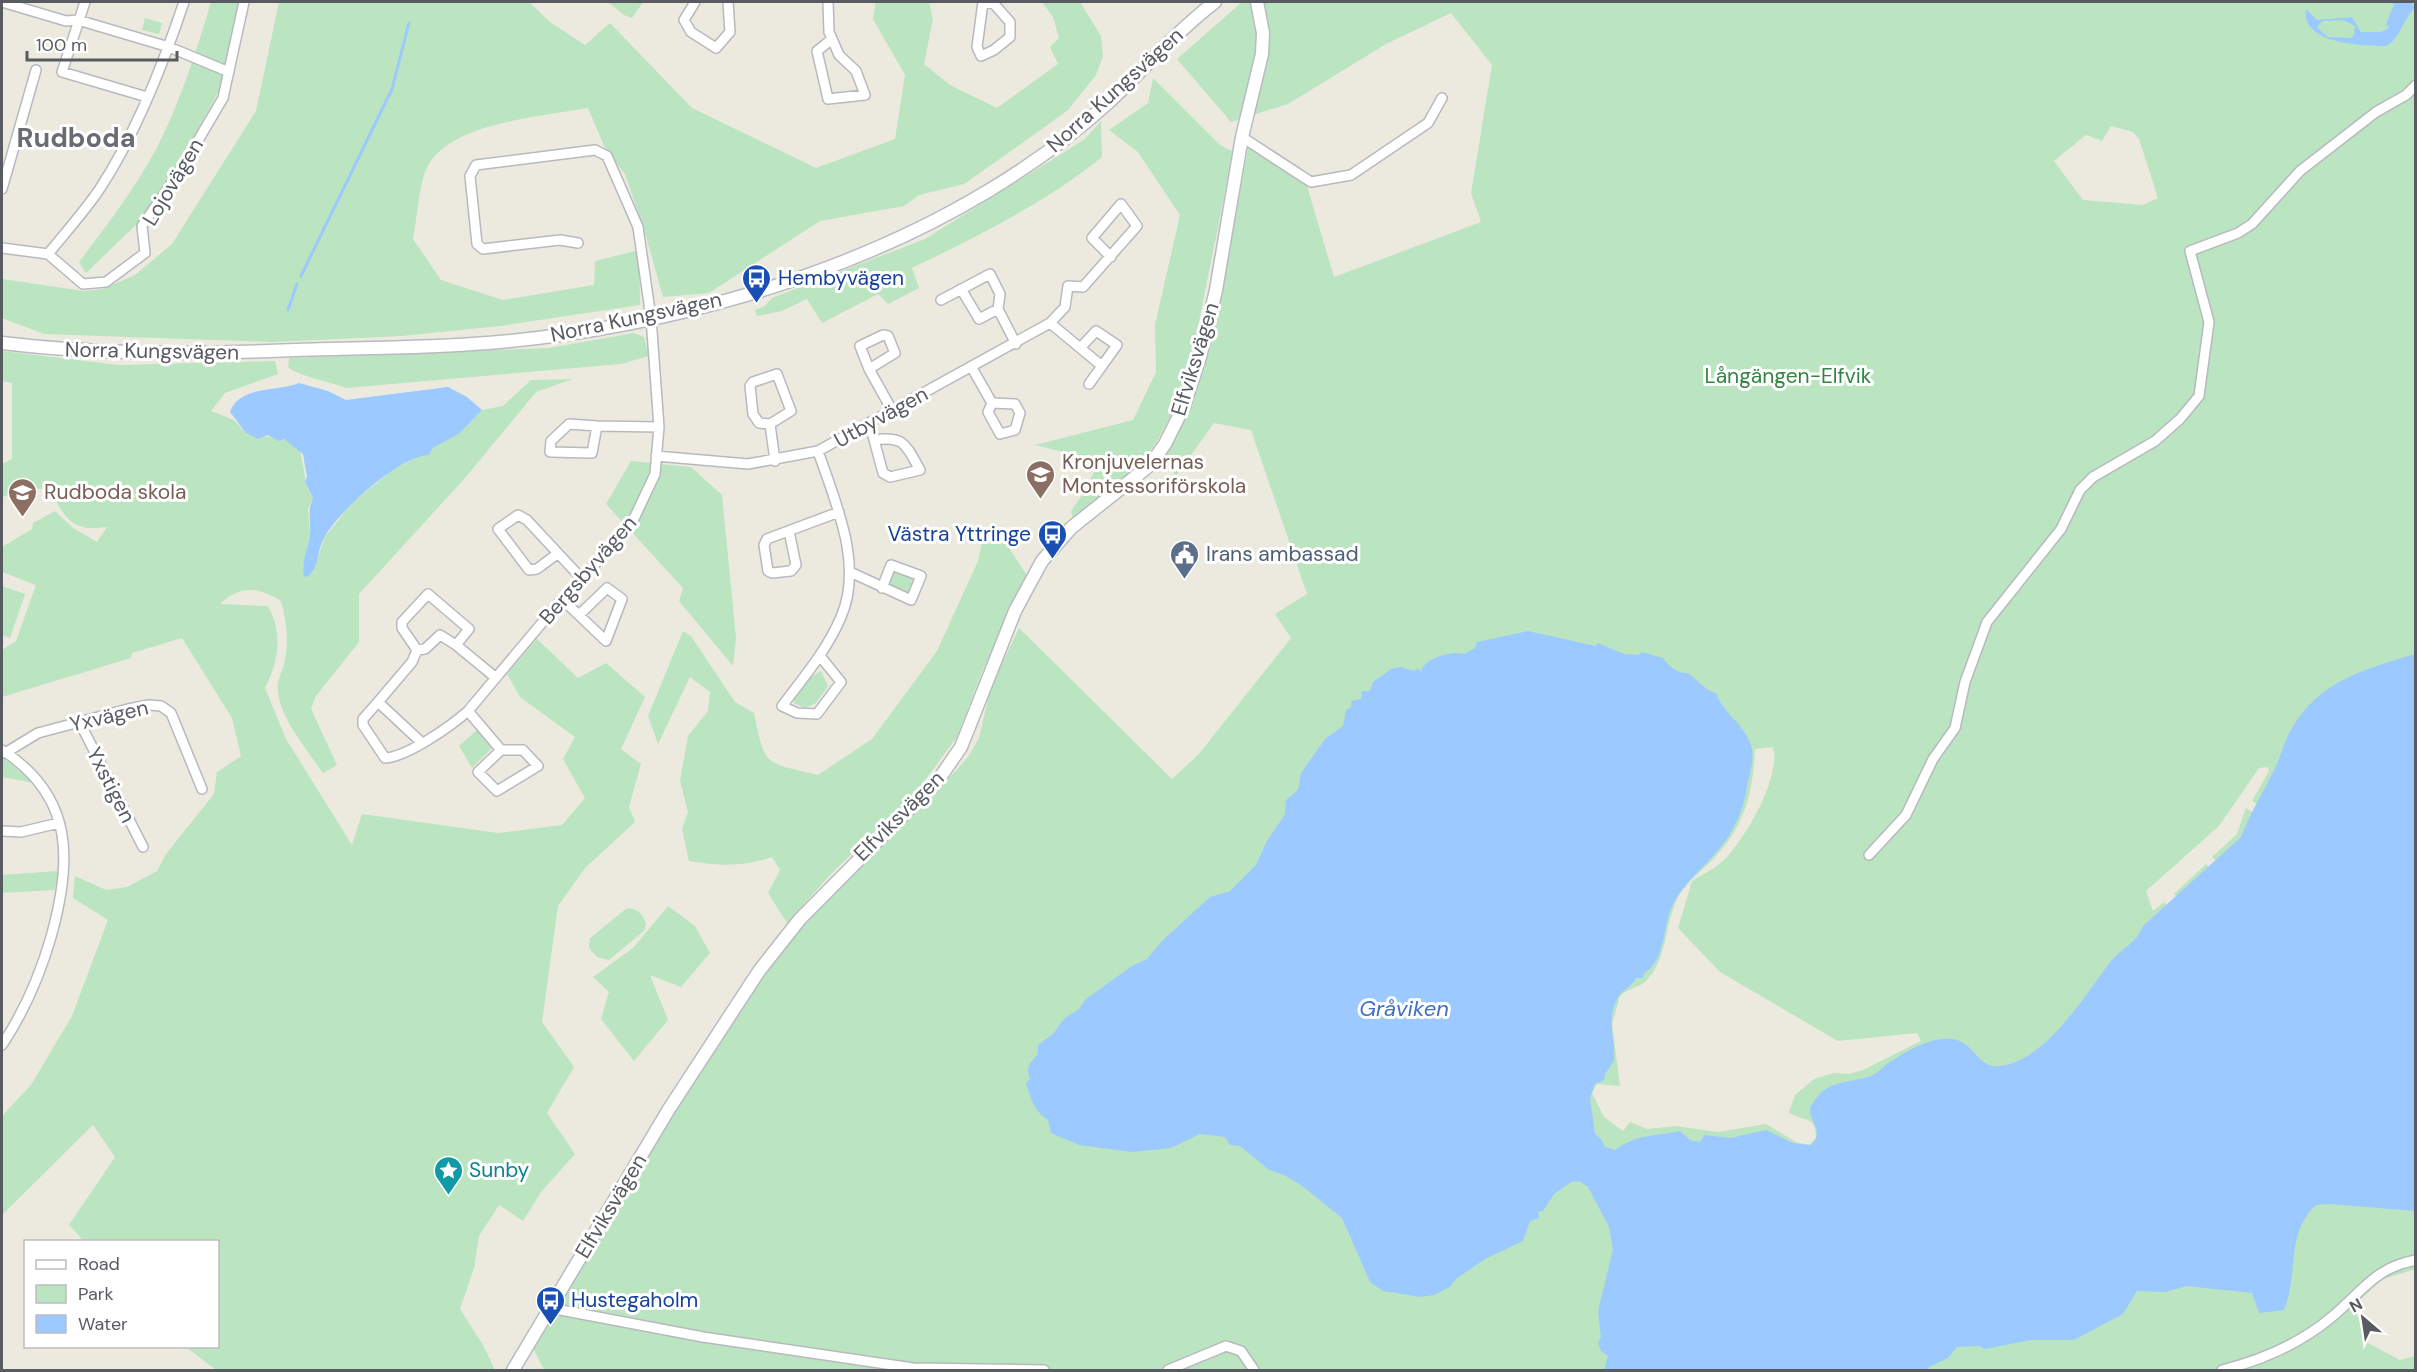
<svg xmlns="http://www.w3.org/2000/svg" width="2417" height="1372" viewBox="0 0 2417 1372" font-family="'DM Sans',sans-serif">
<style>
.green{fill:#bbe4c0;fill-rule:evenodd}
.water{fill:#9cc9ff;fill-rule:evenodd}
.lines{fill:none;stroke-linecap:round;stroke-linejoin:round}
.stream{stroke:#9cc9ff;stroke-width:3}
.street-casing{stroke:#b8b9bf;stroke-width:12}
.secondary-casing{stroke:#b8bbc2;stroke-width:15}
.street{stroke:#fff;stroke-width:9}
.secondary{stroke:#fff;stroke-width:12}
.labels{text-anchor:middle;stroke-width:6;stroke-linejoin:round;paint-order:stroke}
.street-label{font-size:21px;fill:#585b61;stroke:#fff}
.transit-label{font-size:21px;fill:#164399;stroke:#fff;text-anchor:start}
.park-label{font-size:21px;fill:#348441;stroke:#fff}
.education-label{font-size:21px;fill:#785e54;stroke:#fff;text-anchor:start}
.service-label{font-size:21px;fill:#4e5e75;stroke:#fff;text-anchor:start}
.culture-label{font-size:21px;fill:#0d838f;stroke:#fff;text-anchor:start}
.water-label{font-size:22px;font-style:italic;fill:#4070c2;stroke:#fff}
.district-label{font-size:27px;font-weight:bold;fill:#696d73;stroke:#fff}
</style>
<rect width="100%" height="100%" fill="#eceadf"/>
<path class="green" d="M211 2H241L222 85 188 148 142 219 86 273 79 262C110 221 143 179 165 131 184 90 198 46 211 2Z
M279 2H529L550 22 585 45 610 23 692 108 816 168 895 139 905 75 873 19 876 2H929L933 19 924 64 950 85 997 108 1058 64 1050 47 1059 38 1053 17 1042 2H1080L1101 36 1103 56 1096 75 1068 110 1028 139 964 184 919 195 904 206 820 221 709 293 663 297 644 229 625 174 605 148 588 108C542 117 440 122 424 175 418 195 417 218 413 239L441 280 503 300 594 285 595 261 639 250 640 305 500 326 402 336 272 342 44 334 2 318V279L84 291 103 289 135 275 172 244 256 111Z
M608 2H643L632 18 624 15Z
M1242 2H2415L2416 1269 2383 1279 2354 1305 2366 1342 2400 1360 2415 1356V1370H544L533 1348 714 1048 765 971 797 933 893 833 929 801 968 757 979 738 991 687 1019 628 1172 779 1198 755 1291 638 1275 614 1307 594 1251 430 1214 423 1176 476 1163 458 1189 402 1226 266 1250 139 1304 176 1334 277 1481 222 1471 193 1492 65 1451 13 1386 44 1288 104 1231 122 1177 59ZM2111 126 2133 132 2139 139 2158 198 2143 205 2083 200 2054 161 2086 135 2102 141ZM1773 747C1781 778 1747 834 1727 857 1718 867 1703 874 1692 881L1678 928 1720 972 1838 1041 1917 1033 1921 1041 1863 1070 1849 1074 1833 1073 1814 1079 1795 1095 1789 1112C1800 1122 1817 1114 1816 1138L1809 1145 1796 1142 1766 1124 1718 1132 1675 1126 1647 1129 1630 1122 1623 1131 1604 1117 1592 1093 1597 1084 1620 1086 1612 1024 1620 996C1627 989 1641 987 1647 980 1669 956 1664 920 1680 894 1689 880 1703 870 1714 858 1745 826 1753 792 1755 749ZM2268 767 2269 771 2252 801 2262 807 2257 815 2246 808 2237 834 2212 857 2221 865 2214 873 2206 864 2174 894 2182 902 2172 911 2164 902 2153 911 2146 891 2219 826 2259 768Z
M145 18 162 23 159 34 142 30Z
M1153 78 1220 145 1232 151C1225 194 1216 238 1207 281 1195 342 1185 405 1147 456 1128 481 1098 499 1073 518L1071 511 1087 488 1096 467 1078 456 1035 445 1133 420 1156 372 1155 325 1180 215 1138 152 1109 130 1148 103Z
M1101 121 1102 157C1047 202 976 237 912 268L919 288 888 304 878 294 822 323 807 299 782 311 757 316 755 310 765 306 772 298 925 239 1085 139Z
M634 333 644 337 649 356 621 364 346 388C331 382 298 376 288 367L289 358 549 348Z
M2 351 119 365 275 361 278 374 225 393 211 411 234 420 246 433 258 439C275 432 287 440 300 450L307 487 313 498 308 509 310 533 303 568 318 558 324 538 352 503 391 471 460 433 482 410 503 406 531 380 573 379 536 392 465 478 359 594V642L316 696 311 709 337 765 323 773C308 751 274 711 278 683 279 677 282 671 284 665 289 643 287 623 281 601 258 587 241 585 220 604L268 606C283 633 279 661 265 688L286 739 352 845 362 814 498 833 562 825 585 798 563 759 575 737 520 697 507 674 537 639 578 678 606 663 645 697 621 749 641 764 629 807 635 822 585 868 558 906 542 1022 574 1067 547 1113 575 1154 541 1192 523 1221 499 1205 479 1236 474 1268 460 1309 483 1345 495 1370H216L186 1347 218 1346V1242L84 1241 69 1225 115 1157 93 1125 2 1215V1116L31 1085 72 1016 108 920 73 898 75 876 106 890 127 887 157 871 166 854 214 794 217 772 241 756 232 718 182 638 132 653 131 658 2 697V650L16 641 36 585 2 572V547L32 529 33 523 55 511 73 528 97 542 107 527C96 528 86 530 75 524 48 507 62 475 18 495L14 493 2 497V464L12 459V383L2 381Z
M631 461 691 467 722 495 736 638 733 666 679 601 683 588 606 504Z
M997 530 1028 577 982 672 957 737 917 791 830 875 787 923 768 893 780 870 772 857C744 867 718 866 689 861L682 829 688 812 680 781 688 736 708 711 710 692 690 677 658 744 648 716 683 631 691 636 735 702 754 713C765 768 765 762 818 775L872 739 937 651 978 561 982 542Z
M894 570 913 576 912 592 906 594 888 587 887 582Z
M2 586 25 594 10 638 2 635Z
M821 671 828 686 816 703 805 708 794 703V694L809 678Z
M478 729 494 746 472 768 459 746Z
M2 757 34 783 2 777Z
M58 871 55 890 2 893V875Z
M668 906 695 926 710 953 681 987 650 975 668 1020 634 1061 601 1019 609 992 593 977 633 948Z
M627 908C638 909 643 914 646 924L645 930 609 960 597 957 589 948 590 938Z"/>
<path class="water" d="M2392 2H2411L2415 8C2403 18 2401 39 2386 46 2363 46 2300 44 2306 9L2317 20 2352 17 2361 32H2381L2389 28 2386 24 2394 5ZM2343 20 2355 26 2354 35 2351 38 2328 37 2317 27 2323 21Z
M299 383 328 391 346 400 448 387 467 397 482 410 460 433 433 448 429 455C399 456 336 513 323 540 317 552 319 569 307 577L304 576C301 559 309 548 310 532 311 519 307 511 313 498L305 482 307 477 303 454 284 439 279 441 268 435 258 439 246 433 230 412C239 385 278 392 299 383Z
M1528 631 1595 646 1598 643 1624 654 1638 655 1642 652 1663 658C1669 666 1677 674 1688 673L1708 690 1716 693C1723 713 1744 724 1751 745 1755 759 1750 772 1747 786 1743 813 1733 834 1714 855 1700 871 1683 884 1673 904 1662 926 1666 961 1644 973L1643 978H1636C1630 989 1623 989 1619 996 1605 1018 1616 1038 1614 1061L1605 1074 1604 1080 1595 1084 1590 1098 1595 1134 1601 1139 1605 1147 1615 1150C1639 1133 1653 1137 1680 1131L1690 1140 1700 1142 1704 1135 1731 1138 1766 1130 1793 1143 1811 1145C1825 1131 1809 1122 1810 1108 1826 1078 1844 1085 1871 1076 1879 1073 1885 1064 1893 1060 1910 1049 1936 1034 1957 1040 1976 1046 1979 1070 2002 1066 2046 1059 2083 998 2108 965 2121 947 2135 946 2143 926L2241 837C2250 813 2263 793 2274 770 2281 757 2284 741 2292 728 2320 680 2366 669 2415 654V1211L2330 1204 2316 1205C2285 1234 2299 1274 2284 1310L2259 1313 2252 1293 2187 1286 2165 1292 2137 1291 2123 1314 2074 1340H2031L1985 1349 1979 1346 1957 1347 1948 1358 1929 1367 1928 1370H1604L1608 1356 1601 1351 1598 1343 1601 1337 1598 1311 1613 1250 1609 1227 1588 1187 1581 1182 1573 1181 1554 1194 1543 1211 1538 1212 1539 1218 1530 1221 1523 1241 1485 1259 1456 1279 1450 1287 1434 1295 1421 1297 1383 1291 1370 1282 1342 1218 1301 1185 1284 1175 1269 1170 1240 1146 1230 1145 1225 1137 1200 1134 1171 1148 1132 1152 1079 1145 1051 1133 1048 1120C1034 1111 1031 1099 1026 1083L1030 1079C1025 1067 1030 1063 1038 1054V1045L1053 1034 1064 1019 1079 1009 1086 999 1132 966 1147 959 1162 941 1210 897 1230 891 1256 865 1267 841 1285 814 1286 800 1298 790 1301 773 1325 739 1343 726 1346 710 1351 707V701L1361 699 1362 691H1370L1373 682 1391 669 1400 667 1414 671 1418 668 1421 672C1425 657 1452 651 1464 654L1475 648 1477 642Z"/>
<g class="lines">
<path class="stream" d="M301 276 392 89 409 23
M288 310 297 284"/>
<defs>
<path id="street" d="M2 2 66 21 78 20 169 47 229 72
M85 2 62 72 147 97
M695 2 684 20 691 32 716 48 730 32 728 2
M828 2 829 32 839 55 856 71 865 95 828 99 817 51 832 39
M983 2 977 47 981 56 994 50 1010 37V22L994 4 985 2
M1242 137 1311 182 1351 175 1428 123 1442 98
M2 189 36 70
M2 248 48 254 83 284 106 282 145 253 142 226 180 171 223 98 244 2
M48 254C65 233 84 212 99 190 136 134 163 65 184 2
M961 289 979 319 998 309
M941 300 990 274 1000 294 998 309 1016 344
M1050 323 1102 366 1117 345 1096 331 1081 347
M972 368 992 403 988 412 1000 434 1015 430 1020 413 1015 404 992 403
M869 369 895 353 888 336 883 335 860 346 869 369 893 412
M1089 384 1102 366
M569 424 597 426 592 453 550 452 551 441Z
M770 424 791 411 777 374 753 382 750 386 753 414 759 423 770 424 775 461
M870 425 883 473 890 477 920 470C906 446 905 435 874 440
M597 426 659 427
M818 451C835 502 864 564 841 617 827 650 804 677 782 706L797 713 817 714 841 682 820 656
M656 456 748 464 818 451 1050 323 1065 307 1068 286 1083 287 1137 226 1121 204 1092 238 1111 257
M789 531 796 565 791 571 772 573 768 571 764 545 767 539 839 512
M557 554 537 569 529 570 498 529 518 515 527 520 582 579
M850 572 911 600 921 576 891 565 882 588
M562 599 606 641 622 599 607 588 579 615
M456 645 440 635 425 649 417 650 402 628V622L428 594 469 629 456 645 495 677
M378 702 412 662 417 650
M468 711 501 750 478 772 497 791 538 766 523 750H501
M80 723 143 847
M421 742 378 702 363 719V725L385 758C407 757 451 726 468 711L562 599 630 527 655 474 659 427 651 318 638 227 607 156 595 150 476 165 470 176 477 244 483 249 560 240 578 243
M2 750C75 797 72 862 51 937 40 975 24 1012 2 1045
M5 753 38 733 128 709 149 705 161 706 171 713 202 789
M2 831 21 832 59 823
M1869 855 1906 815 1933 759 1955 728 1965 682 1987 622 2061 529 2080 490 2093 477 2155 441 2180 419 2199 396 2209 322 2190 251 2238 233 2252 224 2300 171 2376 112 2406 95 2416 85
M550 1308 703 1337 913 1368 1044 1370
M1168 1370 1226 1346 1241 1351 1254 1370
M2222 1370C2263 1360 2300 1344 2333 1316 2363 1291 2374 1268 2416 1260"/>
<path id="secondary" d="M2 343C101 355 198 354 297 350 361 348 425 348 488 343 658 329 842 279 988 191 1031 165 1073 135 1110 101 1145 68 1177 31 1215 2
M513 1370 669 1109 759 971 800 919 939 779 961 747 1015 611 1042 561 1071 528 1150 465 1165 444 1184 406 1200 357 1216 290 1242 137 1262 54 1263 33 1257 2"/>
</defs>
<use href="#street" class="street-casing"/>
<use href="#secondary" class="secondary-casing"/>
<use href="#street" class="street"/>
<use href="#secondary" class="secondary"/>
</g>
<defs>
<symbol id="bus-pin" viewBox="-11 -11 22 30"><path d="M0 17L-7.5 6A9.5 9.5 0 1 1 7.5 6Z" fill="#1a4fb4" stroke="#fff"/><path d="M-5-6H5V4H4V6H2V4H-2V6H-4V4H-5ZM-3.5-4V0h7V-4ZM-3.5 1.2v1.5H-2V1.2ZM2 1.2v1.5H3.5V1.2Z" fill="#fff"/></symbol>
<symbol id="school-pin" viewBox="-11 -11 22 30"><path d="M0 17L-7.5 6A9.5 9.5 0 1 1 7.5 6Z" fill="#8d6e63" stroke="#fff"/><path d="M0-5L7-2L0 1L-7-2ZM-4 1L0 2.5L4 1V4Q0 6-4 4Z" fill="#fff"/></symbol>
<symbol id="civic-pin" viewBox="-11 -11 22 30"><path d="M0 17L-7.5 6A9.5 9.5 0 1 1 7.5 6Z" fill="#5c6f8a" stroke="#fff"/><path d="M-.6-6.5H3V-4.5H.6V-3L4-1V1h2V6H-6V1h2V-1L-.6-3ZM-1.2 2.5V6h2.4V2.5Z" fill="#fff"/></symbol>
<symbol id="sight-pin" viewBox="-11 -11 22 30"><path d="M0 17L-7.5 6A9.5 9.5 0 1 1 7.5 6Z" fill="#0f9aa8" stroke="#fff"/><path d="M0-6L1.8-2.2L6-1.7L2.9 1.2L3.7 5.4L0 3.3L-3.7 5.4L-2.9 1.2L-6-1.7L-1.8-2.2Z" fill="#fff"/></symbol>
</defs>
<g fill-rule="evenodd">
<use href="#bus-pin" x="740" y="262" width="33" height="45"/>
<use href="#school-pin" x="1024" y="458" width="33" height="45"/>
<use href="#school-pin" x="6" y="476" width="33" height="45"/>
<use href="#bus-pin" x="1036" y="518" width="33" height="45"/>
<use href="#civic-pin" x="1168" y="538" width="33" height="45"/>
<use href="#sight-pin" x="432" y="1154" width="33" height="45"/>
<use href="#bus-pin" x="534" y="1284" width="33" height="45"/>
</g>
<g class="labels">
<g class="street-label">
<text transform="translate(1115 90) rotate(-42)" y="7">Norra Kungsvägen</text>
<text transform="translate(173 182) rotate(-59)" y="7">Lojovägen</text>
<text transform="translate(636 317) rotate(-12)" y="7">Norra Kungsvägen</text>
<text transform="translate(152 351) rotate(1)" y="7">Norra Kungsvägen</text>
<text transform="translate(1195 359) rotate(-73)" y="7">Elfviksvägen</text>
<text transform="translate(881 417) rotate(-29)" y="7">Utbyvägen</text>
<text transform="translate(588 570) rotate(-49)" y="7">Bergsbyvägen</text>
<text transform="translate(109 716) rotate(-13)" y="7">Yxvägen</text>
<text transform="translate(111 785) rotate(63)" y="7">Yxstigen</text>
<text transform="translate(899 816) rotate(-45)" y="7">Elfviksvägen</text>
<text transform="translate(611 1206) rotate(-59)" y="7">Elfviksvägen</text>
</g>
<g class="transit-label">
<text x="778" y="285">Hembyvägen</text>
<text x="1031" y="541" text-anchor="end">Västra Yttringe</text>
<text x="571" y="1307">Hustegaholm</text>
</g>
<g class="park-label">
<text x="1788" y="383">Långängen-Elfvik</text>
</g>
<g class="education-label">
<text x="1062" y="469">Kronjuvelernas<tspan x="1062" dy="24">Montessoriförskola</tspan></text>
<text x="44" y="499">Rudboda skola</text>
</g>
<g class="service-label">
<text x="1206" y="561">Irans ambassad</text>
</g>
<g class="culture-label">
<text x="469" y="1177">Sunby</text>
</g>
<g class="water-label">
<text x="1404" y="1016">Gråviken</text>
</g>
<g class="district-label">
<text x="76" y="147">Rudboda</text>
</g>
</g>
<rect width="2417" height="1372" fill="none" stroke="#585b61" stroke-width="6"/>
<rect x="24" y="1240" width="195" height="108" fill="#ffffff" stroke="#bcbdc0" stroke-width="1.5"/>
<rect x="36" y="1260" width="30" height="9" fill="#ffffff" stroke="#bcbdc0" stroke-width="1.5"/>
<text x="78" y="1270" font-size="18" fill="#585b61">Road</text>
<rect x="36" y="1285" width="30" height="18" fill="#bbe4c0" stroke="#bcbdc0" stroke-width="1.5"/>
<text x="78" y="1300" font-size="18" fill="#585b61">Park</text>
<rect x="36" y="1315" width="30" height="18" fill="#9cc9ff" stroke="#bcbdc0" stroke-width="1.5"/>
<text x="78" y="1330" font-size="18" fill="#585b61">Water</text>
<g transform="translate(2363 1318) rotate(331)" stroke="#ffffff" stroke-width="4.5" paint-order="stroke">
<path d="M0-4.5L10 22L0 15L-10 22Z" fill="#585b61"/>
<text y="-9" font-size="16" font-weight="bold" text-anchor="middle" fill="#585b61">N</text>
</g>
<path d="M27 51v9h150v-9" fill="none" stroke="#585b61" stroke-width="3"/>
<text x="36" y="51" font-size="18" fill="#585b61" stroke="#ffffff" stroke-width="4.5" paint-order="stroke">100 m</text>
</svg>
